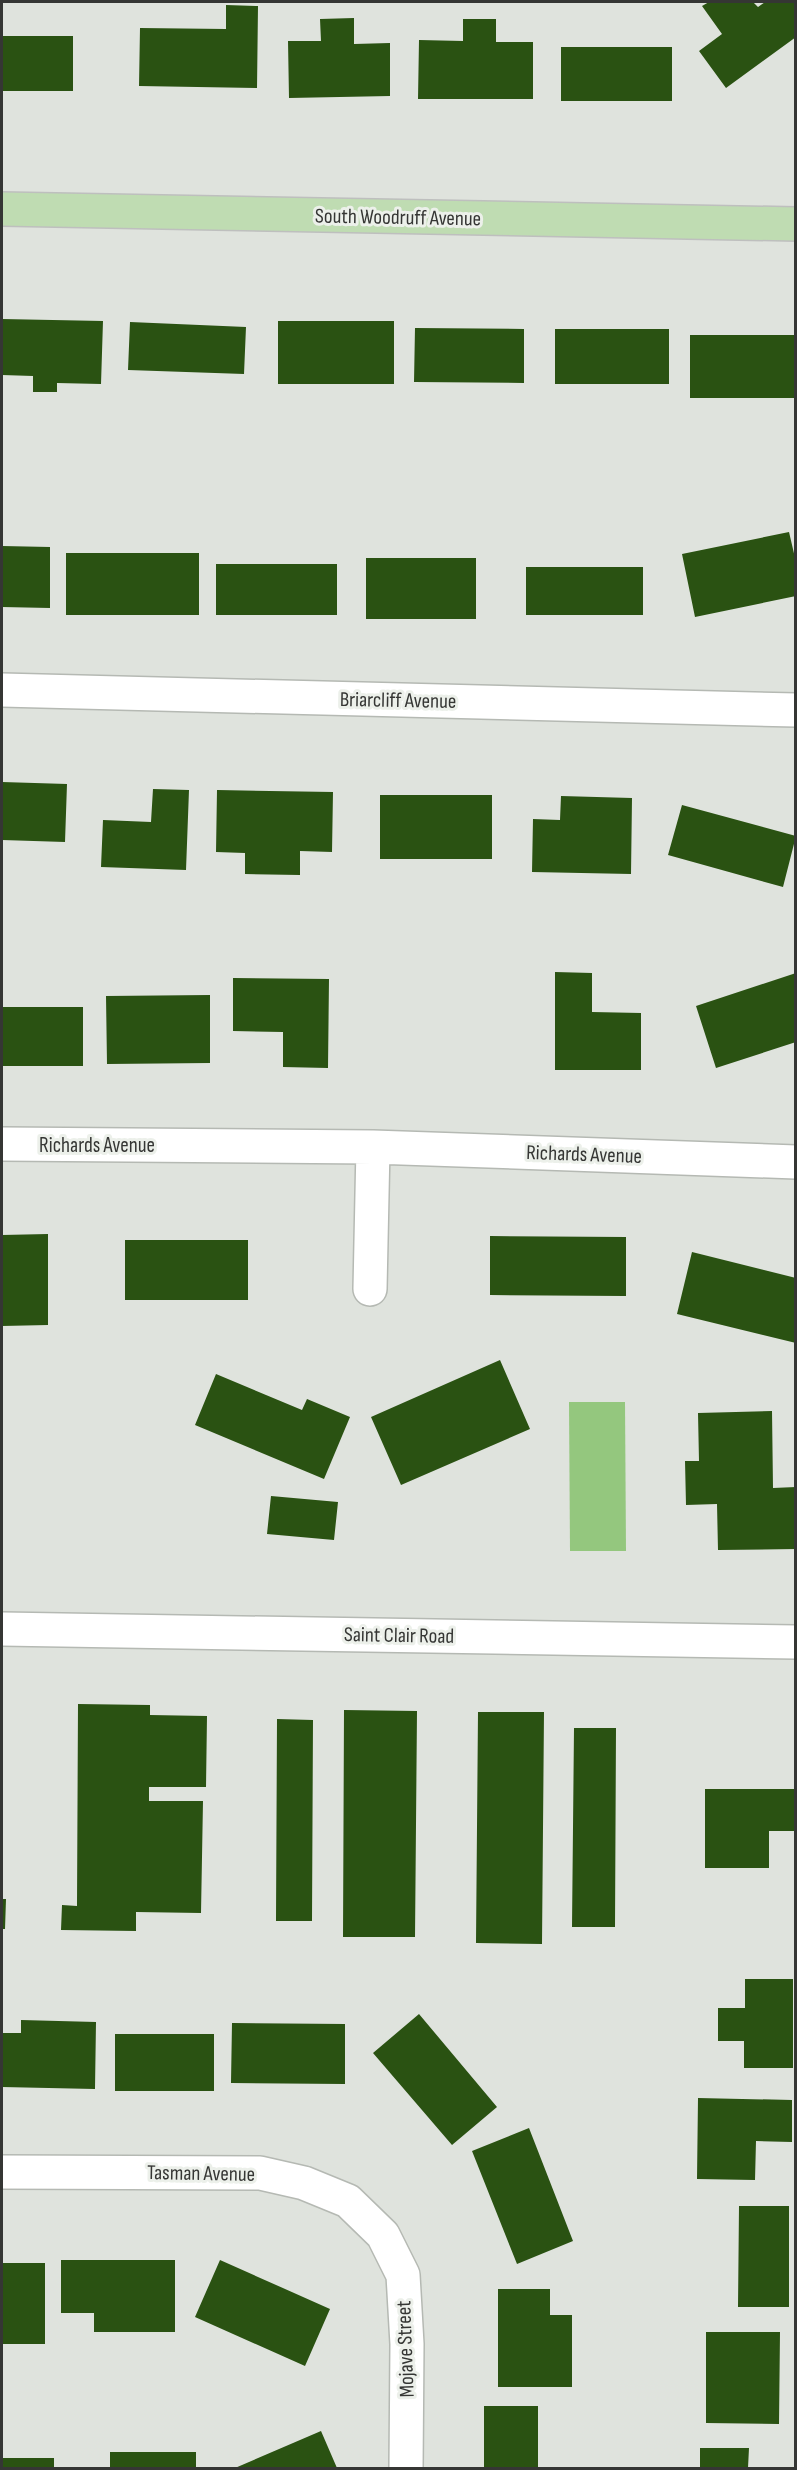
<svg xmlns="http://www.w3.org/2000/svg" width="797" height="2470" viewBox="0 0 797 2470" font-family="'Sofia Sans Condensed',sans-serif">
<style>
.green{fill:#94c77e}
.building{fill:#2a5212}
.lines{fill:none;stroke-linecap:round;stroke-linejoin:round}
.minor-casing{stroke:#b5b9b3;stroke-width:36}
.major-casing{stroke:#bebfbe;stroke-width:36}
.minor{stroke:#fff;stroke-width:33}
.major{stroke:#bfdcb2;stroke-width:33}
.labels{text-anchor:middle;stroke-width:6;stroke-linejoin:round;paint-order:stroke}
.street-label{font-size:21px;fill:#353634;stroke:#ecf0ea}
</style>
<rect width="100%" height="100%" fill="#dfe3dd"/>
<path class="green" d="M569 1402H625L626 1551H570Z"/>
<path class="building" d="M709 2H753L758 7 765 2H794L796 37 726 88 699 51 722 34 702 6Z
M226 5 258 6 257 88 139 86 140 28 226 29Z
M354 18V44L390 43V96L289 98 288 41H321L320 19Z
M463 19H496V42H533V99H418L419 40 463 41Z
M2 36H73V91H2Z
M561 47H672V101H561Z
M2 319 103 321 101 384 57 383V392H33V376L2 375Z
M278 321H394V384H278Z
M130 322 246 327 244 374 128 370Z
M415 328 524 329V383L414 382Z
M555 329H669V384H555Z
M690 335H796V398H690Z
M789 532 796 562V596L695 617 682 554Z
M2 546 50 547V608L2 607Z
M66 553H199V615H66Z
M366 558H476V619H366Z
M216 564H337V615H216Z
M526 567H643V615H526Z
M2 782 67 784 65 842 2 840Z
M153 789 189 790 186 870 101 867 103 820 151 822Z
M217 790 333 792 332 852 300 851V875L245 874V853L216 852Z
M380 795H492V859H380Z
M561 796 632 798 631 874 532 872 533 819 560 820Z
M682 805 796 836 783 887 668 855Z
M555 972 592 973V1012L641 1013V1070H555Z
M796 973V1042L716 1068 696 1006Z
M233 978 329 979 328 1068 283 1067V1032L233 1031Z
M210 995V1063L107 1064 106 996Z
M2 1007H83V1066H2Z
M48 1234V1325L2 1326V1235Z
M490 1236 626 1237V1296L490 1295Z
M125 1240H248V1300H125Z
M692 1252 796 1278V1343L677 1314Z
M500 1360 530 1429 401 1485 371 1417Z
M216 1374 302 1410 307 1399 350 1417 324 1479 195 1425Z
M772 1411 773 1488 796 1487V1549L718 1550 717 1504 686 1505 685 1461H699L698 1413Z
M271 1496 338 1502 334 1540 267 1534Z
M78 1704 150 1705V1715L207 1716 206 1787H149V1801H203L201 1913 136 1912V1931L61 1930 62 1905 77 1906Z
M344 1710 417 1711 415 1937H343Z
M478 1712H544L542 1944 476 1943Z
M277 1719 313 1720 312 1921H276Z
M574 1728H616L615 1927H572Z
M705 1789H796V1831H769V1868H705Z
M2 1899H6L5 1929H2Z
M745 1979H793V2068H744V2041H718V2008H745Z
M419 2014 497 2107 452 2145 373 2053Z
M21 2020 96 2022 95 2089 2 2087V2033H21Z
M232 2023 345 2024V2084L231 2083Z
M115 2034H214V2091H115Z
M698 2098 792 2100V2142L756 2141 755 2180 697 2179Z
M529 2128 573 2241 517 2264 472 2151Z
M739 2206H789V2307H738Z
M61 2260H175V2332H94V2313H61Z
M220 2260 330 2309 305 2366 195 2317Z
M2 2263H45V2344H2Z
M498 2289H550V2315H572V2387H498Z
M706 2332H780L779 2424 706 2423Z
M484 2406H538V2468H484Z
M321 2431 337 2468H235Z
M700 2448H749L748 2468H700Z
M110 2452H196V2468H110Z
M3 2458H54V2468H3Z"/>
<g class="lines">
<defs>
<path id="minor" d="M2 690 796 710
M2 1144 373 1147 796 1162
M370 1289 373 1147
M2 1629 796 1642
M2 2172 260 2173 304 2183 348 2201 383 2235 403 2275 407 2344 406 2468"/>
<path id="major" d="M2 209 796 224"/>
</defs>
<use href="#minor" class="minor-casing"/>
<use href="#major" class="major-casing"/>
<use href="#minor" class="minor"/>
<use href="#major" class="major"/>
</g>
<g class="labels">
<g class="street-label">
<text transform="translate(398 217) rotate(1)" y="7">South Woodruff Avenue</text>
<text transform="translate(398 700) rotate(1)" y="7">Briarcliff Avenue</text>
<text x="97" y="1152">Richards Avenue</text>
<text transform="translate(584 1154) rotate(2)" y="7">Richards Avenue</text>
<text transform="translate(399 1635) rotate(1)" y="7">Saint Clair Road</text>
<text transform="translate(201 2173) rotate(1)" y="7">Tasman Avenue</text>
<text transform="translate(405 2349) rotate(-92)" y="7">Mojave Street</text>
</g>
</g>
<rect width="797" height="2470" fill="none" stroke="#353634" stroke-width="6"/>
</svg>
